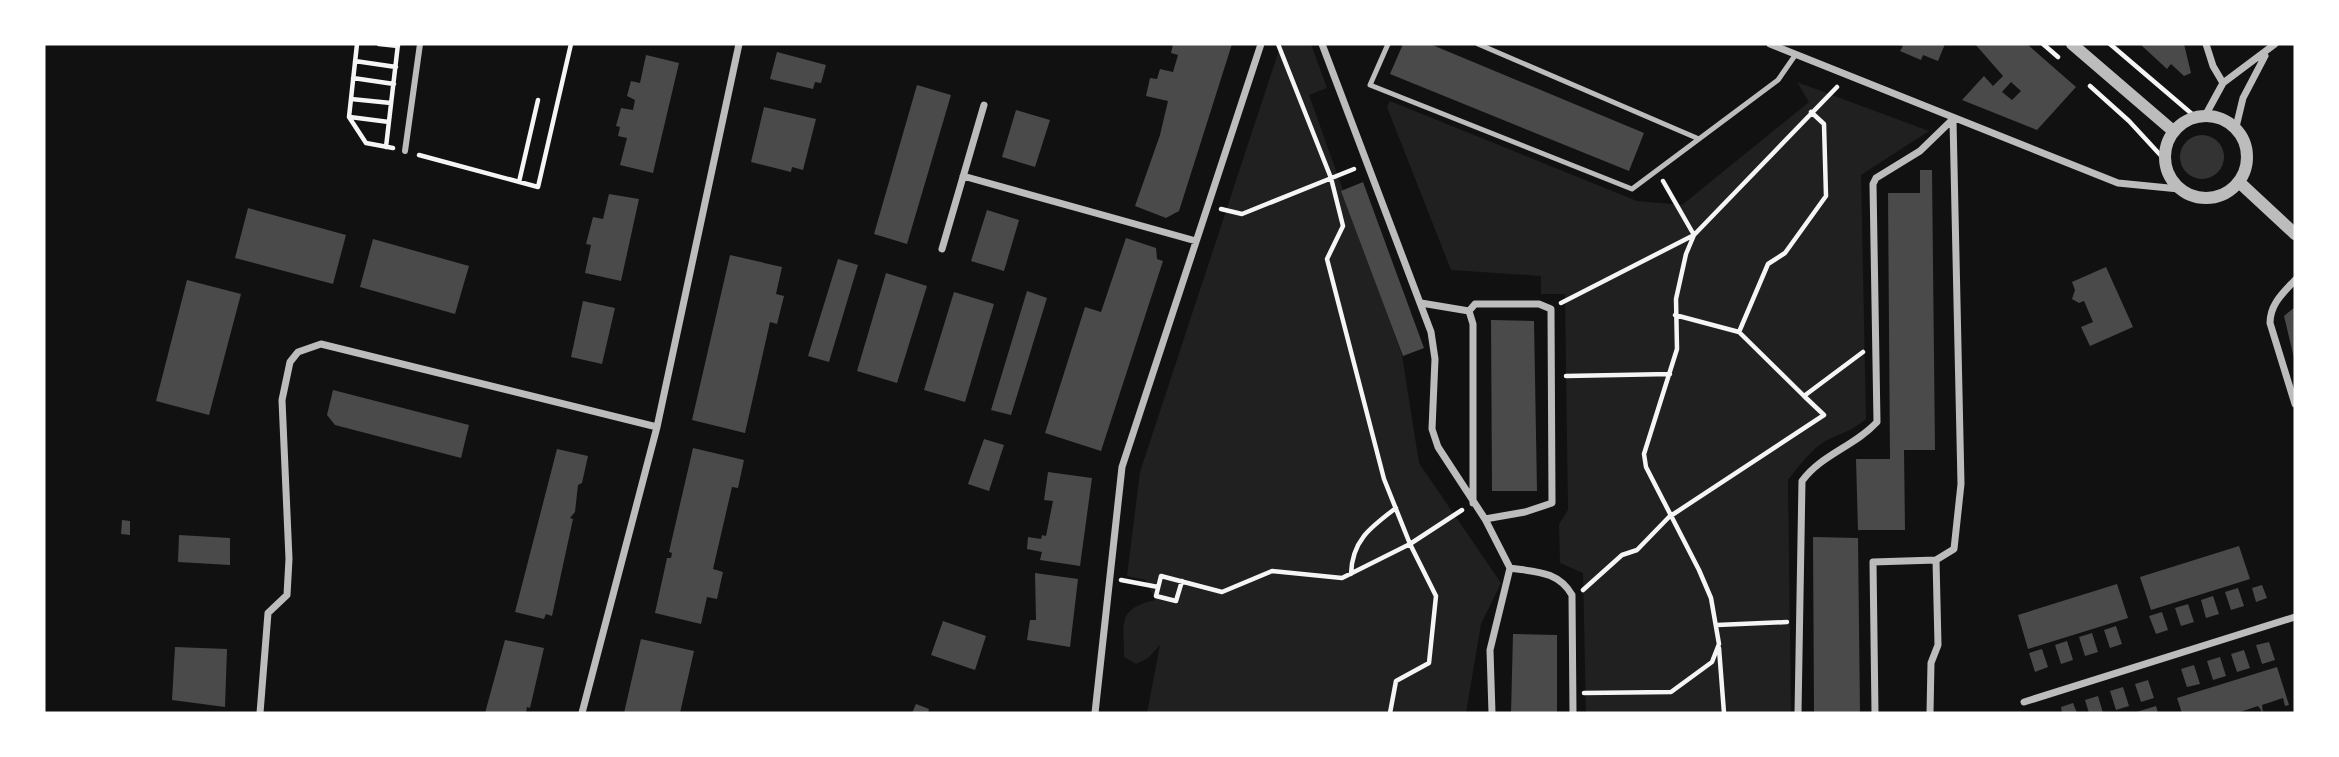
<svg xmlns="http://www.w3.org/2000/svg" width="2339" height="757" viewBox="0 0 2339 757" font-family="'Exo 2',sans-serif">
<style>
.green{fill:#202020}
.water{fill:#333}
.building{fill:#4a4a4a;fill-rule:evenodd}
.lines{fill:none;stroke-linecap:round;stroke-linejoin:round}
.path{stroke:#f5f5f5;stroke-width:4.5}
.service{stroke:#bcbcbc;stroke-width:5}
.pedestrian{stroke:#bcbcbc;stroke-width:6}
.minor{stroke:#bcbcbc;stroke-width:7}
.tertiary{stroke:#bcbcbc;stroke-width:12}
</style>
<rect width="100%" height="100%" fill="#111"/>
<path class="green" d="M1281 44H1311L1327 88 1309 95 1402 355 1419 463 1501 583 1481 624 1466 713H1147L1160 645 1148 658 1136 664 1124 657C1124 622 1117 609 1155 600L1146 580 1127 576 1140 472Z
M1797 82 1929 131 1861 175 1866 419C1853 430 1842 433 1827 440 1811 449 1799 466 1788 480L1791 713H1586L1583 573 1560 563 1559 524 1568 510 1565 294H1541V276L1451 270 1387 107 1390 101 1637 201 1682 205 1809 102Z"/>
<path class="water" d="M2180 157a22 22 0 1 1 44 0a22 22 0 1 1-44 0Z"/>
<path class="building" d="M1173 44H1232L1179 211 1166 218 1135 206 1160 135 1168 101 1146 96 1150 78 1157 79 1160 69 1173 72 1178 55 1171 53Z
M1403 44H1430L1644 133 1629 171 1390 74Z
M1897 44H1945L1938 61 1923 55 1921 60 1900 51 1903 46Z
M1975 44H2027L2076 87 2037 130 1962 100 1984 76 1993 86 2003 76ZM2011 82 2021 91 2012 100 2002 92Z
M2140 44H2184L2191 73 2184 76 2171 64 2167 69Z
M777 52 826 65 821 83 815 82 813 89 770 79Z
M646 55 679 63 653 173 620 165 627 138 618 136 620 127 616 126 621 108 633 110 635 100 627 96 631 81 640 83Z
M917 85 951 95 907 244 874 234Z
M764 107 816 119 803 170 792 167 791 172 751 162Z
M1016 110 1050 120 1035 167 1002 157Z
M1920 170H1932L1935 450H1904L1905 530H1858L1856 459H1890L1888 193H1920Z
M1363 182 1424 348 1403 356 1341 191Z
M609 194 639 199 621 281 585 273 591 245 586 244 593 217 603 219Z
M248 208 346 235 333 284 235 258Z
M987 210 1019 220 1004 271 971 261Z
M1126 238 1156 248 1157 259 1163 261 1101 451 1045 433 1085 307 1101 312Z
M373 239 469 266 455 314 360 287Z
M730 255 782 267 776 294 784 296 777 324 770 322 745 433 692 420Z
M838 259 858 265 829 362 808 356Z
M2106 267 2133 327 2090 346 2081 327 2093 322 2084 301 2079 303 2072 299 2075 290 2072 282Z
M886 273 927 286 897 383 857 371Z
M187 280 241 294 209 415 156 401Z
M1027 291 1047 298 1011 415 991 410Z
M954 292 994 304 965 402 924 390Z
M583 301 615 308 602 364 571 357Z
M2295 307V358H2294L2284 316Z
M1491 320 1534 321 1537 491H1492Z
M333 390 469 425 461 458 335 425 327 415Z
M984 439 1004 445 989 491 968 484Z
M693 448 744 460 738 488 732 487 713 569 723 572 717 599 707 597 701 624 655 613 667 558H671L672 553 669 552Z
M557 449 588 456 582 483 578 485 575 512 570 518 573 519 552 616 546 614 544 619 515 612Z
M1048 472 1092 478 1080 566 1040 560 1042 552 1027 549 1028 537 1041 539 1042 535 1046 536 1053 501 1044 500Z
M122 520 130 521V535L121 534Z
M179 535 230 538V565L178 562Z
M1813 537 1858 538 1860 713H1814Z
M2239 546 2250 579 2151 610 2140 577Z
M1035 573 1078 579 1070 647 1027 640 1030 620H1036Z
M2117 584 2128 618 2028 649 2018 615Z
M2262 585 2267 598 2256 602 2252 588Z
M2238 588 2244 606 2231 610 2225 592Z
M2213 596 2219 614 2206 618 2201 600Z
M2188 604 2194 622 2181 626 2175 608Z
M2162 612 2168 630 2156 634 2149 616Z
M943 621 986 636 975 670 931 655Z
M2116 626 2122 644 2110 648 2104 630Z
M2092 633 2098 652 2085 656 2079 637Z
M1513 634 1557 635V713H1511Z
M641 639 694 651 680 713H624Z
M505 640 544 648 530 708 527 707 526 713H485Z
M2067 641 2073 660 2061 664 2055 645Z
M2269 642 2275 660 2262 664 2256 645Z
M175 647 227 649 225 707 172 700Z
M2042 649 2048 667 2035 672 2029 653Z
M2244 650 2250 668 2237 672 2231 654Z
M2220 657 2226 676 2213 680 2207 661Z
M2194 665 2200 684 2187 687 2181 669Z
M2277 667 2289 705 2285 706 2283 698 2262 705 2263 713 2258 706 2237 713H2182L2177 698Z
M2148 680 2154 698 2141 702 2135 684Z
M2123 687 2129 706 2116 710 2110 691Z
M2098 696 2103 713H2089L2085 700Z
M2073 703 2077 713H2062L2061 707Z
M916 704 929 709 928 713H912Z
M2156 706 2158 713H2133Z"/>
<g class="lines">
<path class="path" d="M357 44 349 117 366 143 393 148
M379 44 398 46
M2043 44 2058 57
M2110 44 2192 114
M355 61 396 67
M353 78 394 84
M2090 86 2129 121 2164 159
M351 99 391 103
M350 117 389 122
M386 147 398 44
M419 155 538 187 571 44
M519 182 538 100
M1221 209 1242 214 1354 169
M1561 303 1694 235 1837 87
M1675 315 1739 332 1804 396
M1739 332 1768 264 1785 253 1826 196 1824 124 1811 112
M1566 376 1670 374
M1351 574C1352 540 1371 527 1396 508
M1121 580 1158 587
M1182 581 1176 601 1156 596 1161 576 1222 592 1272 571 1342 578 1410 544 1384 479 1327 259 1343 226 1331 178 1278 44
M1583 590 1622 555 1637 550 1669 517 1824 415 1804 396 1863 352
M1717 625 1787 622
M1719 648 1724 713
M1584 693 1671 692 1712 662 1719 644 1711 598 1699 570 1646 467 1644 454 1677 349 1676 299 1686 254 1694 235 1663 181
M1390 713 1396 681 1429 663 1436 596 1410 544 1462 510"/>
<path class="service" d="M1388 44 1370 85 1632 189 1778 80 1796 54
M1478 44 1699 139"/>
<path class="pedestrian" d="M405 151 420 44"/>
<path class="minor" d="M1322 44 1431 332 1435 359 1432 429 1438 447 1485 519 1510 568 1490 650 1492 713
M1770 44 2118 183 2179 189
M2206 44 2213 66 2223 83
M2205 116 2223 83 2275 44
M2236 127 2243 98 2265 56
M963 176 1196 241
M942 249 984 105
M2295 280C2283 293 2270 304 2270 323L2295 404
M1421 303 1469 311 1473 324V503
M1469 311 1475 304H1539L1551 309 1552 503 1525 512 1485 519
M1510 568C1536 572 1558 571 1572 595L1573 713
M2024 702 2295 617
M260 713 268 613 287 595 289 559 282 400 290 362 298 352 321 344 657 427
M582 713 657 427 739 44
M1095 713 1122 467 1261 44
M1798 713 1802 481C1822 454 1855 446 1877 422L1873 184 1876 178 1920 151 1953 119
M1875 713 1873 562 1936 560
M1930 713 1931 663 1938 645 1936 560 1954 549 1961 484 1953 120"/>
<path class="tertiary" d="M2072 44 2172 130
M2165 157a41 41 0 1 1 82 0a41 41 0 1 1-82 0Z
M2239 182 2295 234"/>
</g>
<rect width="2339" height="757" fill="none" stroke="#ffffff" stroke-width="91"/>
</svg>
